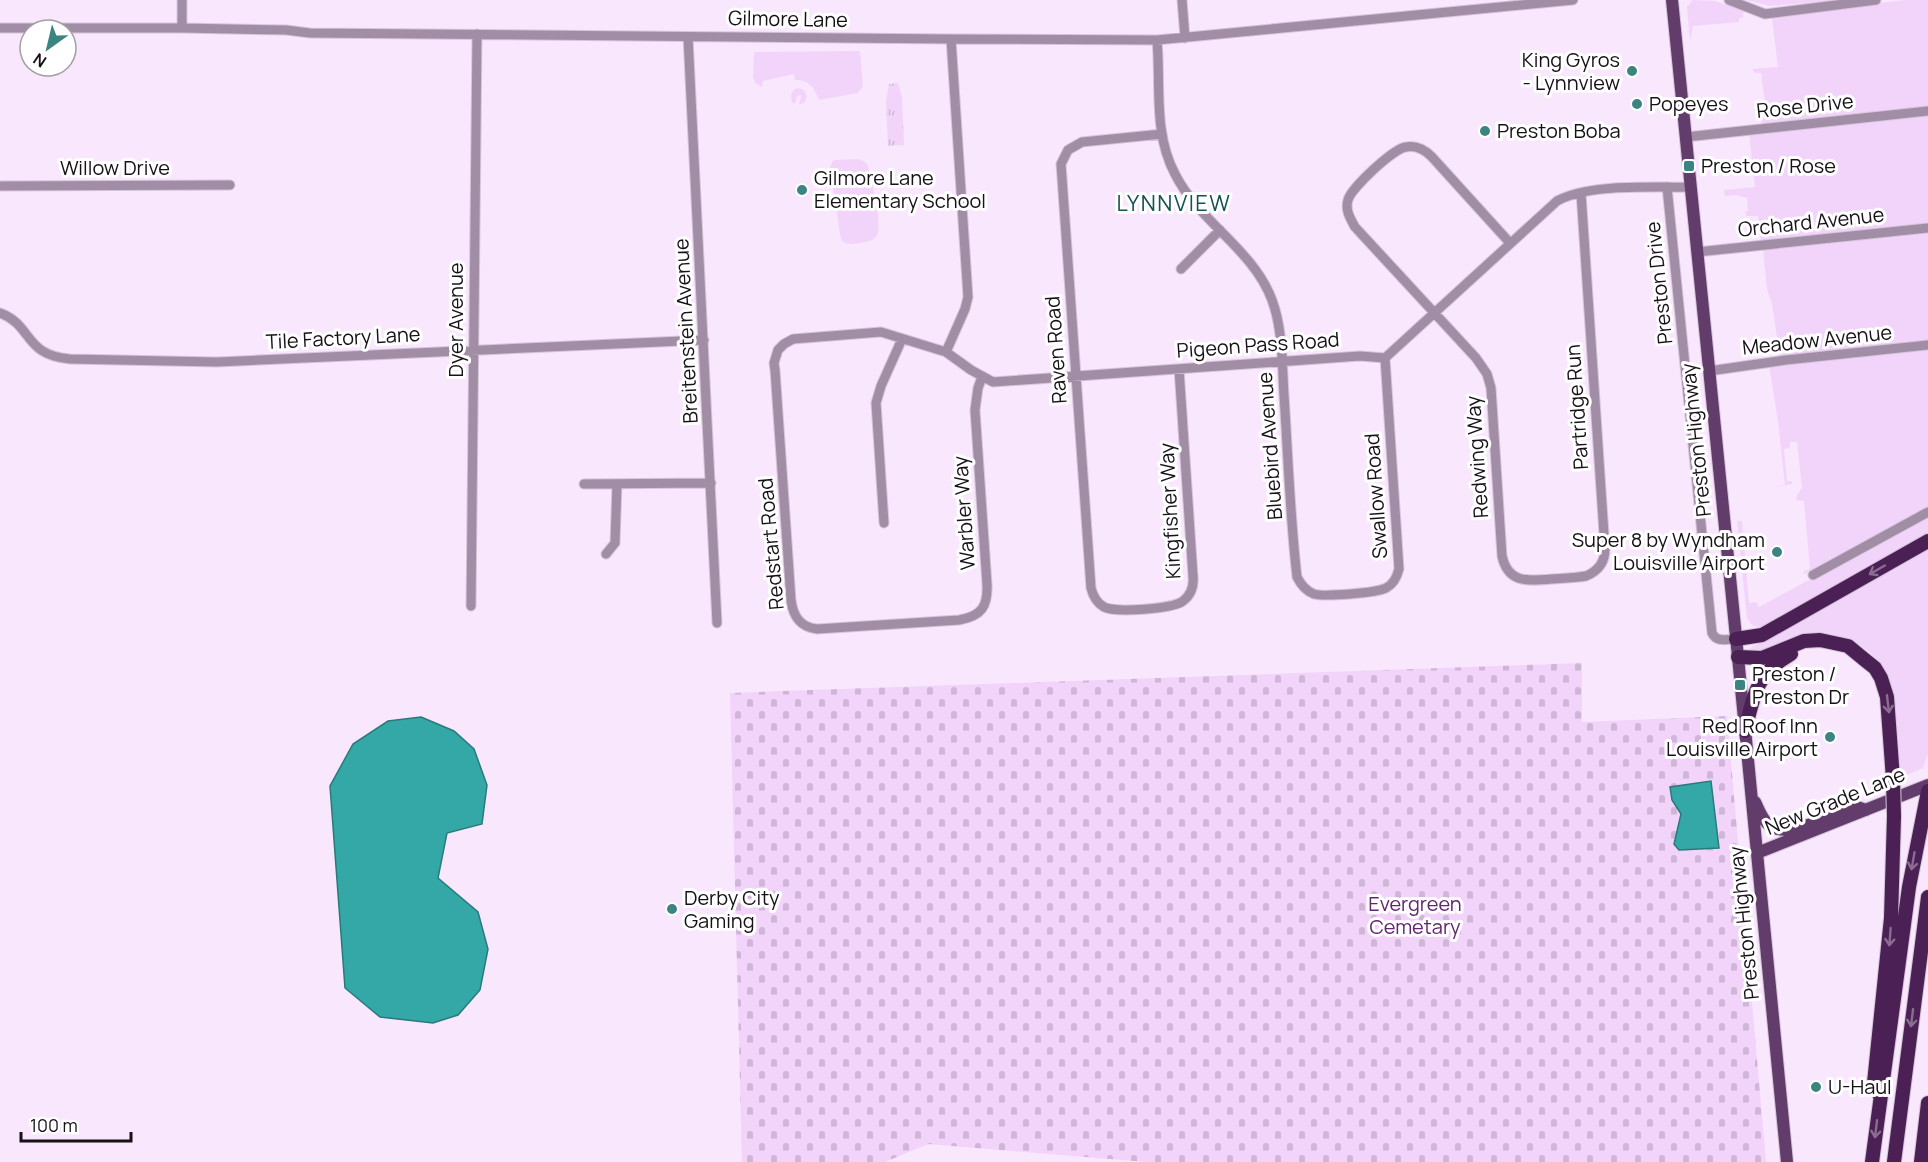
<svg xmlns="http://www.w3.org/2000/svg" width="1928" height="1162" viewBox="0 0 1928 1162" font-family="Manrope,sans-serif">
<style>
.green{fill:#f2d4fa}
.cemetery{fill:url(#cemetery-stones)}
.park{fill:url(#park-tufts)}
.water{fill:#33a8a6;stroke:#2a7a7b;stroke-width:1.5}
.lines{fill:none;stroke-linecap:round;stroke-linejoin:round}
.minor-casing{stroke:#d5c5d9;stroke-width:11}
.major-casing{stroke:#d5c5d9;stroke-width:14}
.highway-casing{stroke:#d5c5d9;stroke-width:16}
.minor{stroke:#a28da7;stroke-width:9}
.major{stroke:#623d6b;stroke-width:12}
.highway{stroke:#4b2055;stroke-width:14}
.highway-bridge-casing{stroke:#d5c5d9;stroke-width:16;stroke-linecap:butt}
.highway-bridge{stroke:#4b2055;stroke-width:14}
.oneway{stroke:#8a6e90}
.poi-dot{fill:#3c8482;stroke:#fff;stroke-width:2}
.labels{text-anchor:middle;stroke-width:6;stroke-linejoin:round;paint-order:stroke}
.street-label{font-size:20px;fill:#161017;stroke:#fff}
.poi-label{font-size:20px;fill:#161017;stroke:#fff;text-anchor:start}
.park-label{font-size:20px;fill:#60266f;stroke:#fff}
.quarter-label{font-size:22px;letter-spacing:1.5px;fill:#155251;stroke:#fff}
</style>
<defs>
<pattern id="cemetery-stones" width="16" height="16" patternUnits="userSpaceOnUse" patternTransform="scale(1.5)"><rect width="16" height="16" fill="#f2d4fa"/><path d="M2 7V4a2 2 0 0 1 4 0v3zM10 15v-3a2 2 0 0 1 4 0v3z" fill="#cfb5d6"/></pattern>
<pattern id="park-tufts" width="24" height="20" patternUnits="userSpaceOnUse" patternTransform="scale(1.5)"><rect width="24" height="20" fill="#f2d4fa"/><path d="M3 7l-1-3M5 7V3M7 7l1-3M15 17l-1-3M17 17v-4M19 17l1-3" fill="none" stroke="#cfb5d6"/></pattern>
</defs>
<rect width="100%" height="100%" fill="#f9e7fe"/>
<path class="green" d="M1693 0 1715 1 1743 11V18H1739V22L1693 26 1690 41 1687 7Z
M1746 0H1843L1770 6Z
M1905 0H1928V108L1762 124 1760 118 1767 117 1761 73H1755L1752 69 1778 67 1772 19 1766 17 1781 14Z
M860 51 863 86 858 93 819 100C814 88 810 80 795 80L794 74 763 81 762 87 755 83 753 77 754 52Z
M798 88 804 90 807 97 804 103 799 105 801 95 797 96 795 104 792 102 791 96 793 90Z
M1928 114V226L1761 243 1758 216H1746L1745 212 1748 211 1747 198 1736 195 1725 196 1724 190 1755 187 1749 134Z
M858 159 865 162 868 166C871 179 883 225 877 235 873 241 866 242 860 243 853 244 848 245 842 241L840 234 830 168 832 162 835 160Z
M1928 232V343L1780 358 1772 304 1767 289 1763 249Z
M1928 348V509L1810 572 1803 574 1804 571 1810 569 1804 501 1796 500 1797 495 1802 488 1797 442H1790V448L1784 449 1787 481H1792V484L1766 489 1785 485 1778 421 1769 365Z
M1928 515V537L1767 625 1758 627 1752 625 1747 618 1737 521H1742L1749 603 1756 602 1759 607Z
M1928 548V754L1923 768 1897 779C1896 728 1906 660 1846 639L1764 654 1751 653 1750 648Z"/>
<path class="cemetery" d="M1582 663V722L1727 716 1766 1162H1146L928 1144 885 1162H742L730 693Z"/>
<path class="park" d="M898 83 902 97 904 145 888 146 886 101 889 84Z"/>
<path class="water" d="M421 717 454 731 474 749 487 785 482 824 447 833 438 878 478 912 488 949 480 990 458 1015 433 1023 380 1017 345 988 330 786 353 744 388 721Z
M1711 781 1719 848 1679 850 1674 844 1681 814 1672 800 1670 787Z"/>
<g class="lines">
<defs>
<path id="minor" d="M182 0V28
M1182 0 1185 38
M1729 0 1765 14 1876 0
M0 28H182L286 30 310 33 951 39 1157 40 1573 0
M688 37 717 623
M1157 40C1161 84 1153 133 1175 174 1199 222 1253 249 1272 300 1283 330 1282 364 1284 395 1288 455 1290 517 1297 577 1301 585 1306 591 1314 594 1324 597 1376 593 1386 588 1394 584 1397 577 1399 569L1385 358
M1162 134 1082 142 1068 150 1061 164 1091 588C1093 596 1097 603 1104 607 1115 613 1173 609 1183 601 1191 595 1194 586 1193 576L1179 369
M1686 137 1928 111
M0 186 230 185
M1667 187 1712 633C1717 643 1727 639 1736 639
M1510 243 1432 157C1425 150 1417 145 1406 147 1394 148 1351 188 1348 200 1345 210 1350 218 1355 227L1476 358 1487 374 1491 388 1502 556C1508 584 1529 581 1552 579 1563 578 1575 578 1586 576 1598 571 1605 563 1605 549L1581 193
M1697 252 1928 228
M1181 269 1220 230
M0 313C33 325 23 355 70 359L217 362 704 340
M946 352 965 309 968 297 951 39
M1709 371 1786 360 1928 345
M982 377 978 388 975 410 987 584C988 606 982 616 959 620L817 629C800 627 793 616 791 600L775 370 774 363 778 350 784 344 793 339 881 332 946 352 971 370 993 382 1360 356 1385 358 1557 201C1589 183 1654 188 1691 187
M584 484 711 483
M884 523 876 403 881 386 902 339
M606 554 615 543 617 484
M1813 575 1928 512
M471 606 477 34"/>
<path id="major" d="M1672 0 1738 657 1787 1162
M1755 802C1759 810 1762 820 1770 826 1790 839 1833 814 1854 806L1866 810
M1757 853 1928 785"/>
<path id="highway" d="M1736 639 1762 635 1928 541
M1738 657 1762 658 1804 641 1820 640 1848 646 1865 660 1875 668 1881 678 1887 697 1893 779
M1745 731C1754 694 1756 674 1791 654
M1880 1096 1874 1083 1891 918 1894 816
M1872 1162 1909 887 1928 791
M1894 1162 1928 897
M1921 1162 1928 1103"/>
</defs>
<use href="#minor" class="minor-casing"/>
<use href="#major" class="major-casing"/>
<use href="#highway" class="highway-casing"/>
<use href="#minor" class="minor"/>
<use href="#major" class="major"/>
<use href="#highway" class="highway"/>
<defs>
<path id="highway-bridge" d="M1893 779 1894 816"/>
</defs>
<use href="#highway-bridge" class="highway-bridge-casing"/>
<use href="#highway-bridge" class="highway-bridge"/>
</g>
<defs><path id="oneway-shaft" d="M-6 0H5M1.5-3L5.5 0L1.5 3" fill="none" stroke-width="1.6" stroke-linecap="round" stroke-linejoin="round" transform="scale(1.5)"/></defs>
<g class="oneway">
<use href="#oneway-shaft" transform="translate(1877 570) rotate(150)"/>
<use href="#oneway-shaft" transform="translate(1888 704) rotate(83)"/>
<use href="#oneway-shaft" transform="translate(1913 861) rotate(100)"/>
<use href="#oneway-shaft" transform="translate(1890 937) rotate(94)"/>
<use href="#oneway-shaft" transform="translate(1912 1018) rotate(97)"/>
<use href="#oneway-shaft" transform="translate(1876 1129) rotate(97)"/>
</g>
<g class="poi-dot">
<circle cx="1632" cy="71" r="6"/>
<circle cx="1637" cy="104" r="6"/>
<circle cx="1485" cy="131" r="6"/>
<rect x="1683" y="160" width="12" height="12" rx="3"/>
<circle cx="802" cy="190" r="6"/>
<circle cx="1777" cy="552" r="6"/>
<rect x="1734" y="679" width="12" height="12" rx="3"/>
<circle cx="1830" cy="737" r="6"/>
<circle cx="672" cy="909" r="6"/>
<circle cx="1816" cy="1087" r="6"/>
</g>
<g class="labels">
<g class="street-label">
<text transform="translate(788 19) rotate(1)" y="7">Gilmore Lane</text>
<text transform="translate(1805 106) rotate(-6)" y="7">Rose Drive</text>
<text x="115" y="175">Willow Drive</text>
<text transform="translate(1811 222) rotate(-6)" y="7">Orchard Avenue</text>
<text transform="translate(1659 283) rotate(-96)" y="7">Preston Drive</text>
<text transform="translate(456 320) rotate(-90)" y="7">Dyer Avenue</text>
<text transform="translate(686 331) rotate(-93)" y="7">Breitenstein Avenue</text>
<text transform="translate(343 338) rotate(-3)" y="7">Tile Factory Lane</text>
<text transform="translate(1817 340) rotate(-6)" y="7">Meadow Avenue</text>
<text transform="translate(1258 345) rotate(-4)" y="7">Pigeon Pass Road</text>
<text transform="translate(1056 350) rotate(-94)" y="7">Raven Road</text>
<text transform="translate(1577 407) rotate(-94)" y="7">Partridge Run</text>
<text transform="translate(1696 440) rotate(-96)" y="7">Preston Highway</text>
<text transform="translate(1270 446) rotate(-94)" y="7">Bluebird Avenue</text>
<text transform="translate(1477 457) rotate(-94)" y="7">Redwing Way</text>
<text transform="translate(1376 496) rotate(-94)" y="7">Swallow Road</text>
<text transform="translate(1170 511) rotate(-93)" y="7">Kingfisher Way</text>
<text transform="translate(964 513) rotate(-94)" y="7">Warbler Way</text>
<text transform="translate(771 544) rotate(-95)" y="7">Redstart Road</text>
<text transform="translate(1835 801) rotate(-22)" y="7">New Grade Lane</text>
<text transform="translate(1744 923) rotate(-96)" y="7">Preston Highway</text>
</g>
<g class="poi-label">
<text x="1620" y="67" text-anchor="end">King Gyros<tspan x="1620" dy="23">- Lynnview</tspan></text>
<text x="1649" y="111">Popeyes</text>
<text x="1497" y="138">Preston Boba</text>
<text x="1701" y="173">Preston / Rose</text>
<text x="814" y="185">Gilmore Lane<tspan x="814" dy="23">Elementary School</tspan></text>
<text x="1765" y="547" text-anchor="end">Super 8 by Wyndham<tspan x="1765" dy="23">Louisville Airport</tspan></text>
<text x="1752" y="681">Preston /<tspan x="1752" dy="23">Preston Dr</tspan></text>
<text x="1818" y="733" text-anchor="end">Red Roof Inn<tspan x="1818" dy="23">Louisville Airport</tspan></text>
<text x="684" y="905">Derby City<tspan x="684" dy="23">Gaming</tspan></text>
<text x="1828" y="1094">U-Haul</text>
</g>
<g class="park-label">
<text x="1415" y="911">Evergreen<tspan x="1415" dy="23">Cemetary</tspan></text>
</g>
<g class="quarter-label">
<text x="1174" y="211">LYNNVIEW</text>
</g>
</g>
<g transform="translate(48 48) rotate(214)"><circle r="28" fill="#ffffff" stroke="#a29fa2" stroke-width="1.5"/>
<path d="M0-4.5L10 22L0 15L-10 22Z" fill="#3c8482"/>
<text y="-9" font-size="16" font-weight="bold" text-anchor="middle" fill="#161017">N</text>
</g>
<path d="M21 1132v9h110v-9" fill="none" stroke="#161017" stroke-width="3"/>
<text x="30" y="1132" font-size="18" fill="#161017" stroke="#ffffff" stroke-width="4.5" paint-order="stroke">100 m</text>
</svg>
